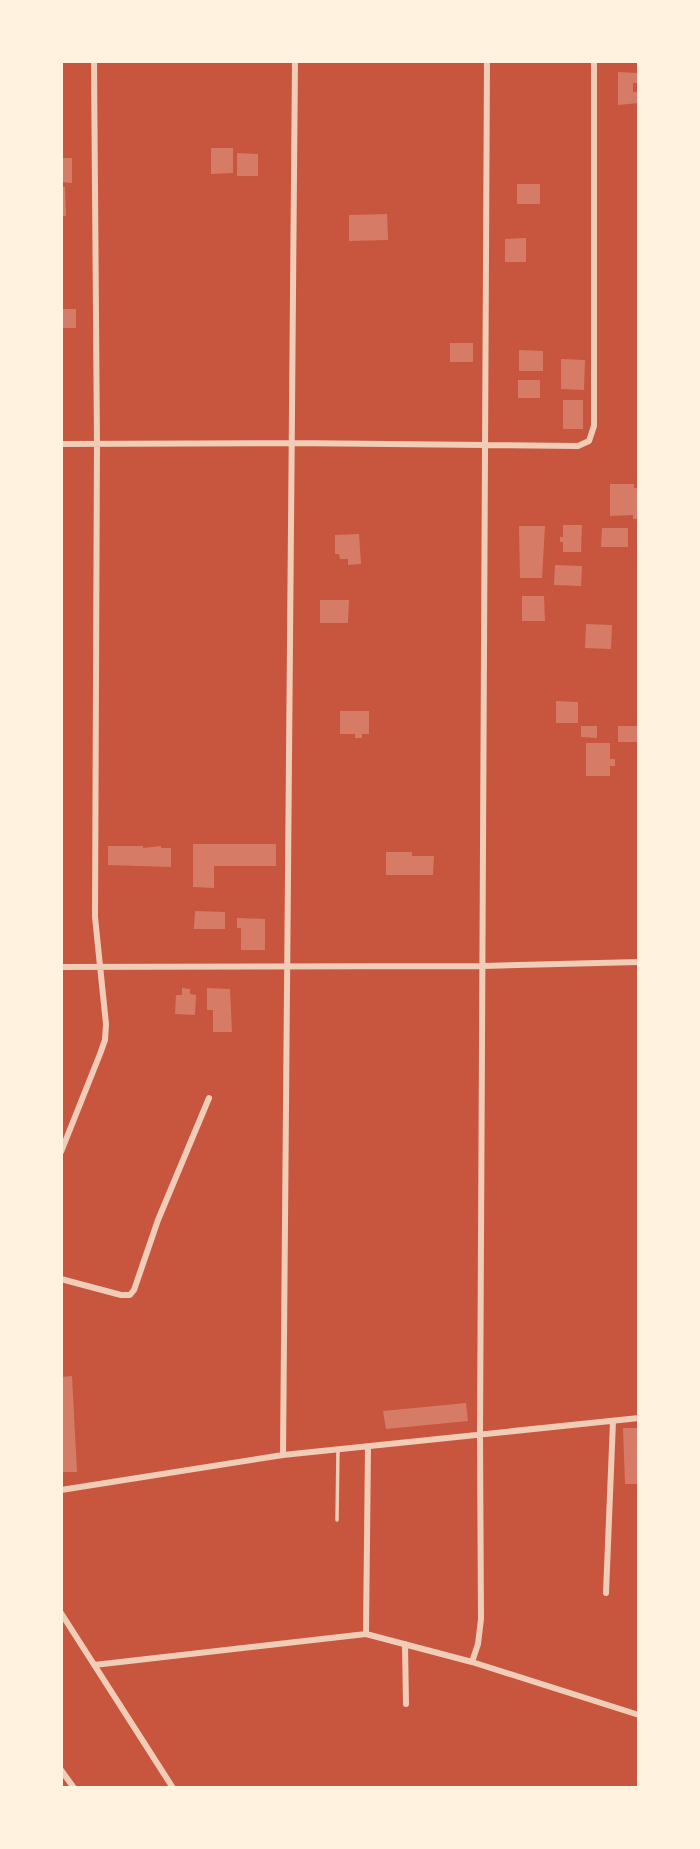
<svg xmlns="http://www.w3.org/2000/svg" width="700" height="1849" viewBox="0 0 700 1849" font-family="Inter,sans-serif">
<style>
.building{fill:#d67c66}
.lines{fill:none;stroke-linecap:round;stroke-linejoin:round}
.service{stroke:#f1ccb7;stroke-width:3.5}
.minor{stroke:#f1ccb7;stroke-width:6}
</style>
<rect width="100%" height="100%" fill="#c8553d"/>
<path class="building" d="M618 72 637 73V83H633V92H639V103L618 105Z
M211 148H233V173L211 174Z
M237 153 258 154V176H237Z
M61 158H72V183L61 182Z
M517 184H540V204H517Z
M61 187H65L66 216H61Z
M387 214 388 240 349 241V215Z
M526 238V262H505V239Z
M61 309H76V328H61Z
M450 343H473V362H450Z
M519 350 543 351V371H519Z
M561 359 585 360 584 390 561 389Z
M518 380H540V398H518Z
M563 400H583V429H563Z
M610 484H634V488H639V519H633V515L610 516Z
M563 525H582L581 552H563V542H560V537H563Z
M519 526H545L542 578H520Z
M602 528H628V547H601Z
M359 534 361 564 348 565V559H340L339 554H335V535Z
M555 565 582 566 581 586 554 585Z
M522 596H544L545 621H522Z
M320 600H349L348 623H320Z
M586 624 612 625 611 649 585 648Z
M556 701 578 702V723H556Z
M340 711H369V734H362V738H355V734H340Z
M581 726H597V738L581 737Z
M618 726H639V742H618Z
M586 743H610V759H615V766H610V776H586Z
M193 844H276V866H214V888L193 887Z
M108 846H143V848L161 846V848H171V867L108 865Z
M386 852H412V856H434L433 875H386Z
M195 911 225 912V929H194Z
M237 918 265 919V950H241V928H237Z
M182 988 190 989V994L196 995 195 1015 175 1014 176 995H182Z
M207 988 230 989 232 1032H213V1010H207Z
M72 1376 77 1472H61V1377Z
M466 1403 468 1421 386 1429 383 1411Z
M623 1428H639V1484H625Z"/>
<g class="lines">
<path class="service" d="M337 1520 338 1449"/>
<path class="minor" d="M61 444 291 443 578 446 589 441 594 426V61
M61 967 483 966 639 962
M61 1152 100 1054 105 1040 106 1024 95 917 97 444 94 61
M61 1279 121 1295H130L134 1290 158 1220 209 1098
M283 1455 295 61
M61 1490 283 1455 639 1418
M606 1593 613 1421
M61 1613 173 1788
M366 1634 368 1447
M405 1644 406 1704
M472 1662 478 1644 481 1619 480 1436 487 61
M94 1665 366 1634 472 1662 639 1715
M61 1770 74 1788"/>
</g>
<rect width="700" height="1849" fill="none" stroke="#fff3e0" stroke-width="126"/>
</svg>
